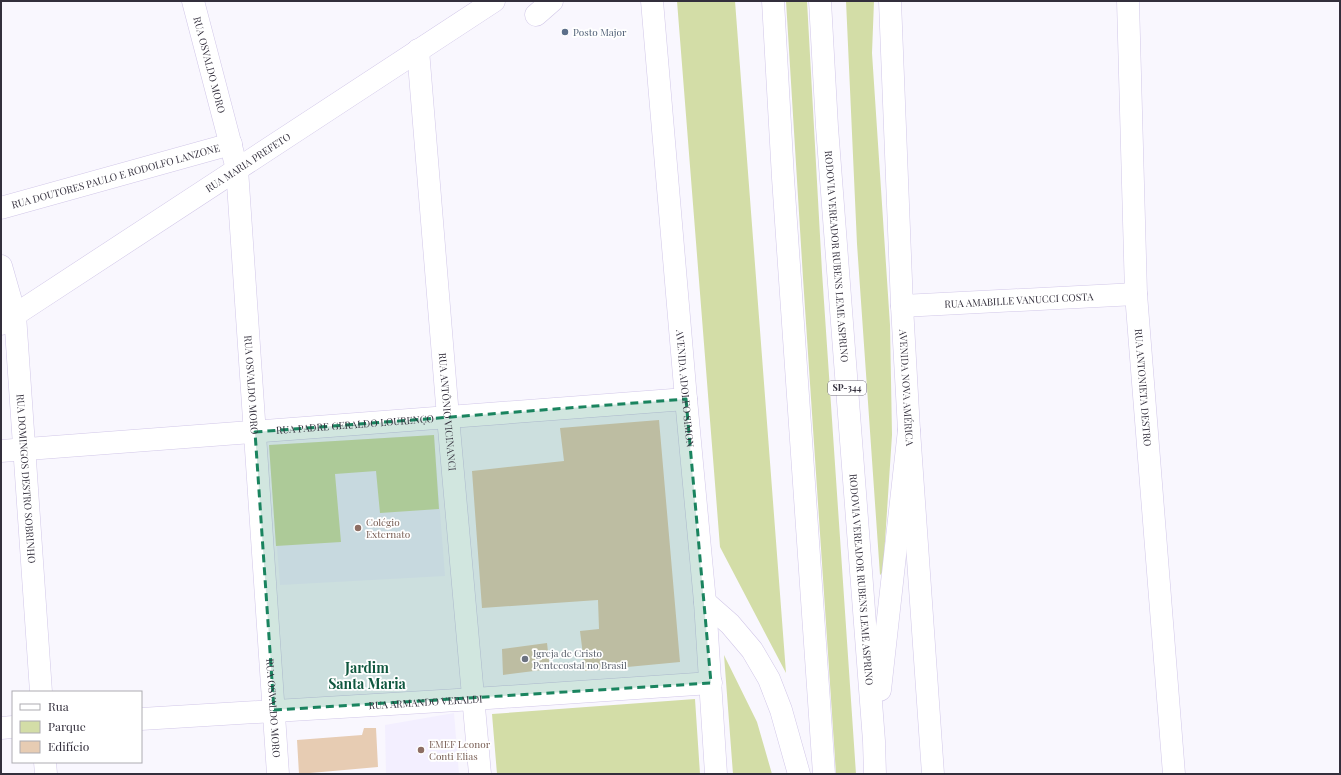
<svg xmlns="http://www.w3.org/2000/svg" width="1341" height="775" viewBox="0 0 1341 775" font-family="'Playfair Display',serif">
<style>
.built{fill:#f3efff}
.green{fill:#d3dda7}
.building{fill:#e7ccb3}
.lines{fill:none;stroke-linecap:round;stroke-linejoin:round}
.minor-casing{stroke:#d1c7e8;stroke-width:23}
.major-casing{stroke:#d1c7e8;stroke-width:23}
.highway-casing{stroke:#d1c7e8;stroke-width:23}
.minor{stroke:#fff;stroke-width:22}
.major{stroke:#fff;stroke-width:22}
.highway{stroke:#fff;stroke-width:22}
.marked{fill:#1a845f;fill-opacity:0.2;stroke:#1a845f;stroke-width:3;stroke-dasharray:8 5;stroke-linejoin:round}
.service-dot{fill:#5c6f8a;stroke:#fff;stroke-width:1.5}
.education-dot{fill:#8d6e63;stroke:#fff;stroke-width:1.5}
.worship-dot{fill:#6b7280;stroke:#fff;stroke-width:1.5}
.labels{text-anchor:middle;stroke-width:3.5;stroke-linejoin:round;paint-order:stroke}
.shield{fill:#fff;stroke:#706d76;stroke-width:1}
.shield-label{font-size:9px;font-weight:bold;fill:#332f3c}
.service-label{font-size:10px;fill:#4e5e75;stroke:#fff;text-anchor:start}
.street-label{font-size:10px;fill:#332f3c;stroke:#fff}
.education-label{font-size:10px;fill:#785e54;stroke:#fff;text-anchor:start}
.worship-label{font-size:10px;fill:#5b616d;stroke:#fff;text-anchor:start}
.district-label{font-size:14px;font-weight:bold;fill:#10573f;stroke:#fff}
</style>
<rect width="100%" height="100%" fill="#f9f7fe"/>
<path class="built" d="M434 435 445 576 280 585 269 445Z
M454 713 459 774H386L385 725Z"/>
<path class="green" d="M677 1H735L786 673 720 547Z
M786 1H807L822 272 856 774H836L803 278Z
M846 1H874L872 53 890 325 892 435 883 572 880 575 857 244Z
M434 435 439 509 380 513 376 471 335 474 341 542 276 546 269 445Z
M724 655 757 722 772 774H733Z
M695 699 700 774H497L492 714Z"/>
<path class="building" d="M659 420 680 662 585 671 580 631 599 629 598 600 482 608 472 471 564 461 560 428Z
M547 643 550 669 503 675 502 649Z
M364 728H376L378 767 299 774 297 740 362 735Z"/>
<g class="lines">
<defs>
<g id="minor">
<path id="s1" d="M193 1 237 169 278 774"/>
<path id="s2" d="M1128 1 1136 294 1174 774"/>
<path d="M536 15 552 1"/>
<path id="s3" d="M418 50 448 417 480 774"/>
<path id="s4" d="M1 208 231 144"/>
<path id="s5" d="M1 266 15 315 41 692"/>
<path id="s6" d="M902 306 1136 294"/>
<path id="s7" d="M1 324 494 1"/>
<path id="s8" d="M1 451 686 399"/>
<path id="s9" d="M141 719 474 699 711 683"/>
<path d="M1 728 13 727"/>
<path d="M45 762 46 774"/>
</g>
<g id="major">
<path id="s10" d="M652 1 686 399 705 602 716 774"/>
<path id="s11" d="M890 1 902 306 909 430 933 774"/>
</g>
<g id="highway">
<path d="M773 1 783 178 824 774"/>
<path id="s12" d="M820 1 827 127 874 741 875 774"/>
<path d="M705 602 730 624 752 650 769 679 781 710 799 774"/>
<path d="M880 690 909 430"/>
</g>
</defs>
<use href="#minor" class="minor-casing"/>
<use href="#major" class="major-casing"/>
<use href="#highway" class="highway-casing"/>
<use href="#minor" class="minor"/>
<use href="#major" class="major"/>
<use href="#highway" class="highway"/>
</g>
<path class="marked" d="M686 399 711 683 274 710 255 432Z"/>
<circle class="service-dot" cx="565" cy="32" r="4"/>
<g class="education-dot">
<circle cx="358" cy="528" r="4"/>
<circle cx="421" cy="750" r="4"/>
</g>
<circle class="worship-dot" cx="525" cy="659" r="4"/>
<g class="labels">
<rect class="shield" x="828" y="381" width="38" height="14" rx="3"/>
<g class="shield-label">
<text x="847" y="391">SP-344</text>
</g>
<g class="service-label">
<text x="573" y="36">Posto Major</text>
</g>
<g class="street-label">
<text dy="4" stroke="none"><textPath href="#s1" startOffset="66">RUA OSVALDO MORO</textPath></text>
<text dy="4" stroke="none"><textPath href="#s7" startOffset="295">RUA MARIA PREFETO</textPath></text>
<text dy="4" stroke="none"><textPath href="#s4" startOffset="119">RUA DOUTORES PAULO E RODOLFO LANZONE</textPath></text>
<text dy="4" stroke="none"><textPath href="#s12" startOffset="256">RODOVIA VEREADOR RUBENS LEME ASPRINO</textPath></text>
<text dy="4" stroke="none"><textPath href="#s6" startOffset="117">RUA AMABILLE VANUCCI COSTA</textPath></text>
<text dy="4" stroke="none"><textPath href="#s1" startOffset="390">RUA OSVALDO MORO</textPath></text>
<text dy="4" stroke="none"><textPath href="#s11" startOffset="387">AVENIDA NOVA AMÉRICA</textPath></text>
<text dy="4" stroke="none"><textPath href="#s2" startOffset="387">RUA ANTONIETA DESTRO</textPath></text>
<text dy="4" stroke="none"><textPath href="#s10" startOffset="389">AVENIDA ADOLFO SIMON</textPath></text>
<text dy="4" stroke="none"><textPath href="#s3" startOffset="363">RUA ANTÔNIO VICINANCI</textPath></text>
<text dy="4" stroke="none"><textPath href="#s8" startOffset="355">RUA PADRE GERALDO LOURENÇO</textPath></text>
<text dy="4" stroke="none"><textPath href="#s5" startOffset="215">RUA DOMINGOS DESTRO SOBRINHO</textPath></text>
<text dy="4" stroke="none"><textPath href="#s12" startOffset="580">RODOVIA VEREADOR RUBENS LEME ASPRINO</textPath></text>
<text dy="4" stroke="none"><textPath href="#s9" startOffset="285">RUA ARMANDO VERALDI</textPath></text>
<text dy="4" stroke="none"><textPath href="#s1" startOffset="714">RUA OSVALDO MORO</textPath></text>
</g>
<g class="education-label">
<text x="366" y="526">Colégio<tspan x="366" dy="12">Externato</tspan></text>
<text x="429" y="748">EMEF Leonor<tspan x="429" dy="12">Conti Elias</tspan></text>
</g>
<g class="worship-label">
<text x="533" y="657">Igreja de Cristo<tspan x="533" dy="12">Pentecostal no Brasil</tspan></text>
</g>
<g class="district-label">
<text x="367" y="673">Jardim<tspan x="367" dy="16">Santa Maria</tspan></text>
</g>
</g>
<rect width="1341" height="775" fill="none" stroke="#332f3c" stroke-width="4"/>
<rect x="12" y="691" width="130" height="72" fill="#ffffff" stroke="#adacb1"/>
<rect x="20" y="704" width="20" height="6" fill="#ffffff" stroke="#adacb1"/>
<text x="48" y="711" font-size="12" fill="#332f3c">Rua</text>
<rect x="20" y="721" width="20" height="12" fill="#d3dda7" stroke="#adacb1"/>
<text x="48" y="731" font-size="12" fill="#332f3c">Parque</text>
<rect x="20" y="741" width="20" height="12" fill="#e7ccb3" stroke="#adacb1"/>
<text x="48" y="751" font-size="12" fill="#332f3c">Edifício</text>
</svg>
